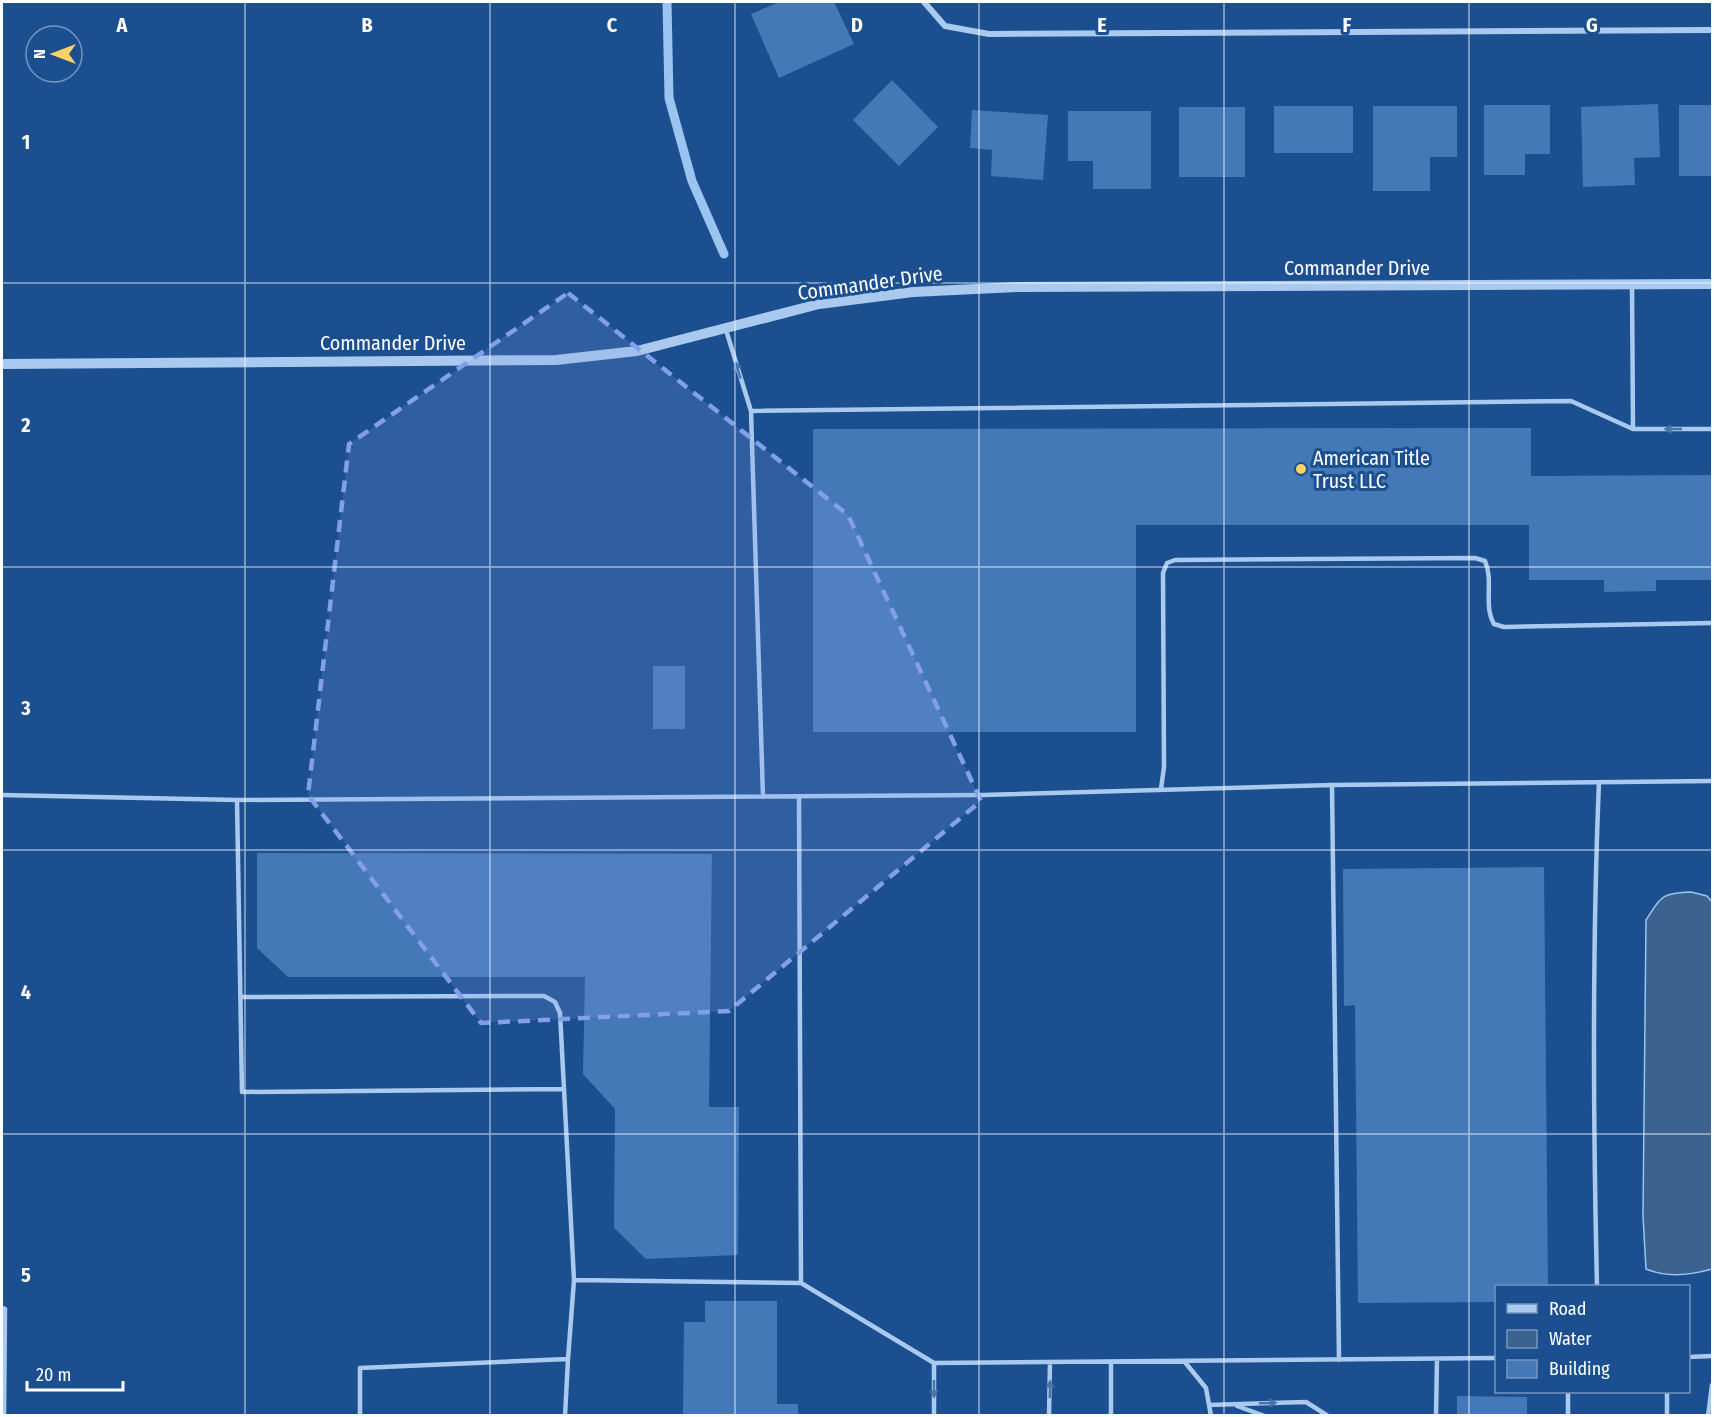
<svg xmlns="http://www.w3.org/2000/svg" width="1714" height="1417" viewBox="0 0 1714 1417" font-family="'Fira Sans Condensed',sans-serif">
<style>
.water{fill:#3c6290;stroke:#9cc4f0;stroke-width:1.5}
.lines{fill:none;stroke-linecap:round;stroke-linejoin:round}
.stream{stroke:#9cc4f0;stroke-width:9}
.building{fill:#4478b7}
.service{stroke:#a9c9ee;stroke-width:4.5}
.minor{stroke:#a9c9ee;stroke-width:6}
.tertiary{stroke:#a9c9ee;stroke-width:10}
.oneway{fill:#4674ac}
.marked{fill:#839eea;fill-opacity:0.2;stroke:#839eea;stroke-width:4.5;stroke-dasharray:12 8;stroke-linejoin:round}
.grid{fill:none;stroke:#fff;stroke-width:1.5;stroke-opacity:0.55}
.poi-dot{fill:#ffd166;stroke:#1b4f8f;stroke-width:2}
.labels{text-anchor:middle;stroke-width:6;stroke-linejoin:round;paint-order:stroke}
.street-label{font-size:20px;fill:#fff;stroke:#1b4f8f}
.poi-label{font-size:20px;fill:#fff;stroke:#1b4f8f;text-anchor:start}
.grid-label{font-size:20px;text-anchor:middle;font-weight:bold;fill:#fff;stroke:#1b4f8f;stroke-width:6;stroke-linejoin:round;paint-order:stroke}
</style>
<rect width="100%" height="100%" fill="#1b4f8f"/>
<path class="water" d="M1691 892 1707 896 1712 902V1269C1691 1275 1667 1278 1646 1269L1643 1216 1646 920C1662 896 1661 893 1691 892Z"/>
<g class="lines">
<path class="stream" d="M667 2 669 98 692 181 724 254"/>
</g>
<path class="building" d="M779 2H834L854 44 779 78 751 14Z
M892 80 938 127 899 166 853 120Z
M1658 104 1660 157 1634 158 1635 185 1583 187 1581 107Z
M1484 105H1550V154H1525V175H1484Z
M1679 105H1712V176H1679Z
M1274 106H1353V153H1274Z
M1373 106H1457V157H1430V191H1373Z
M1179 107H1245V177H1179Z
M972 110 1048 115 1043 180 991 176 992 150 970 148Z
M1068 111H1151V189H1093V161H1068Z
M1531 428V476L1712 475V580H1656V591L1604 592V580H1529V525H1136V732H813V429Z
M653 666H685V729H653Z
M257 853 712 854 709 1107H739L738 1255 646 1259 614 1228 615 1109 583 1074 585 977H288L257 948Z
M1544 867 1548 1286H1496V1302L1358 1303 1355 1005 1344 1006 1343 869Z
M705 1301H777V1404H798V1416H683L684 1322H705Z
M1457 1396 1527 1397V1416H1457Z"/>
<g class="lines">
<path class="service" d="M1632 285 1633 429
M726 330 751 411 763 797
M751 411 1571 401 1633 429H1712
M1332 785 1339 1360
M1161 789 1164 767 1163 573 1167 563 1175 560 1475 558 1485 561C1494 581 1483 605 1494 624L1504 627 1712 623
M2 795 237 800 242 1092 564 1089 574 1280 801 1283 934 1363 1496 1358
M799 797 801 1283
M237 800 983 795 1332 785 1712 781
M241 997 544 996 555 1002 560 1013 564 1089
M1597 1286C1593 1118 1592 950 1599 782
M2 1308 5 1309 4 1416
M1688 1357 1712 1356
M1184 1361 1206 1388 1211 1416
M934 1363V1416
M1568 1392V1416
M1667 1392V1416
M1209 1405 1306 1402 1328 1416
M1237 1406 1265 1416
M360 1416V1368L568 1359 574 1280
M565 1416 568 1359
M1049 1416 1050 1362
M1111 1416V1362
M1436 1416 1437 1359
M1708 1416 1712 1385"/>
<path class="minor" d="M924 2 945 26 989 34 1712 30"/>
<path class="tertiary" d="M2 364 556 360 637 351 819 304 913 292 1017 287 1712 284"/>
</g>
<defs><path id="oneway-solid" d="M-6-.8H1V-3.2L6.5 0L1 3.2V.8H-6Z" transform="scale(1.5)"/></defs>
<g class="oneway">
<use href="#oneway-solid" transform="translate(738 370) rotate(-107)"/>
<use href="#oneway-solid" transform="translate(1673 429) rotate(180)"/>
<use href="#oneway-solid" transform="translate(934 1389) rotate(90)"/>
<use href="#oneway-solid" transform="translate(1050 1389) rotate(-89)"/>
<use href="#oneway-solid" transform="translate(1268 1403) rotate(-2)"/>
</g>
<path class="marked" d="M568 293 848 515 981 801 729 1011 481 1023 308 795 349 444Z"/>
<path class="grid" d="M245 2V1416M490 2V1416M735 2V1416M979 2V1416M1224 2V1416M1469 2V1416M2 283H1712M2 567H1712M2 850H1712M2 1134H1712"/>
<circle class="poi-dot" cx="1301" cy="469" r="6"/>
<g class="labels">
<g class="street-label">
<text x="1357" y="275">Commander Drive</text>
<text transform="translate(870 283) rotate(-8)" y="7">Commander Drive</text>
<text x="393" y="350">Commander Drive</text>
</g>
<g class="poi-label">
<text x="1313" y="465">American Title<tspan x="1313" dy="23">Trust LLC</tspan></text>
</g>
</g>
<g class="grid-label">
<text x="122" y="32">A</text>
<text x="367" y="32">B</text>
<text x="612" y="32">C</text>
<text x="857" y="32">D</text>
<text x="1102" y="32">E</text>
<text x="1347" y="32">F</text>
<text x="1592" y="32">G</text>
<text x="26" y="149">1</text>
<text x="26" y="432">2</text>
<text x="26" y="715">3</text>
<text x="26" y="999">4</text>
<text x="26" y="1282">5</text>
</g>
<rect width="1714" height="1417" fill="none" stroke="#ffffff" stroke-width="6"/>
<rect x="1495" y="1285" width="195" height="108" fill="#1b4f8f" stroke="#7695bc" stroke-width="1.5"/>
<rect x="1507" y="1304" width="30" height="9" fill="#a9c9ee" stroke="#7695bc" stroke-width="1.5"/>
<text x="1549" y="1315" font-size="18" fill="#ffffff">Road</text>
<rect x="1507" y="1330" width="30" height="18" fill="#3c6290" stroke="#7695bc" stroke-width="1.5"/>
<text x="1549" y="1345" font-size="18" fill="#ffffff">Water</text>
<rect x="1507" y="1360" width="30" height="18" fill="#4478b7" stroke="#7695bc" stroke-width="1.5"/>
<text x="1549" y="1375" font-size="18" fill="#ffffff">Building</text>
<g transform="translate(54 54) rotate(270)"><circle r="28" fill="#1b4f8f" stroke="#7695bc" stroke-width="1.5"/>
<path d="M0-4.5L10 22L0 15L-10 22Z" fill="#ffd166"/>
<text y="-9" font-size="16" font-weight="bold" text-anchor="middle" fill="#ffffff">N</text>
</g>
<path d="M27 1381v9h96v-9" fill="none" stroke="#ffffff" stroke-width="3"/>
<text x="36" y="1381" font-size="18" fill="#ffffff" stroke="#1b4f8f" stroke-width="4.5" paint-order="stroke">20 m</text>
</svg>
